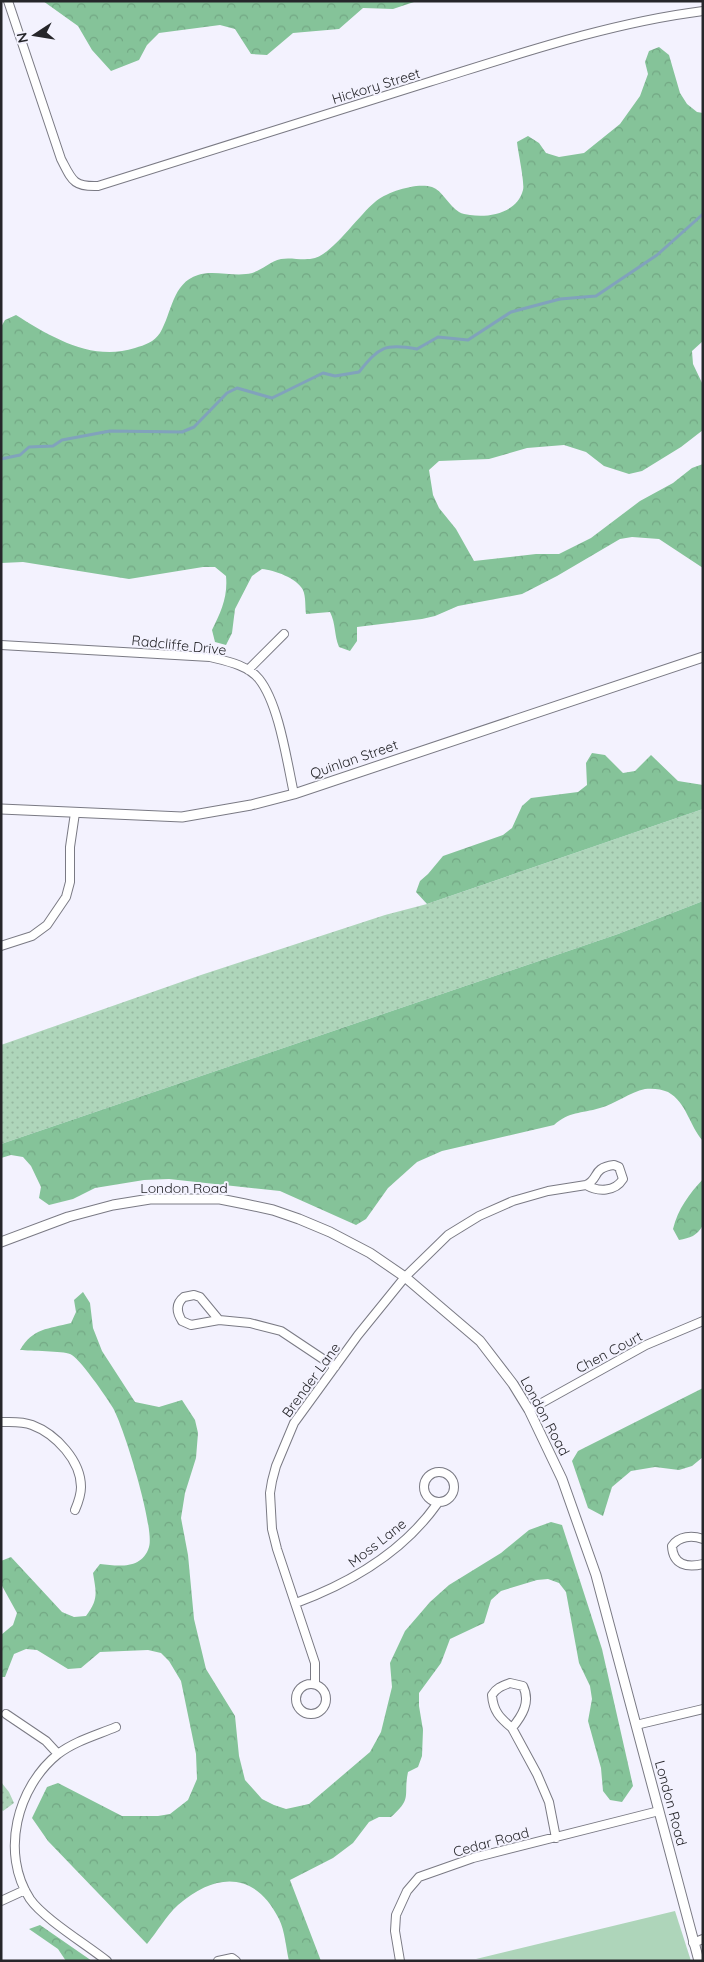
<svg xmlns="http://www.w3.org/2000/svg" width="704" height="1962" viewBox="0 0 704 1962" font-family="Quicksand,sans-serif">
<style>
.grass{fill:url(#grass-dots)}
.forest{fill:url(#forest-crowns)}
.park{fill:#aed5ba}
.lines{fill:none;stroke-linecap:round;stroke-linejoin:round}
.stream{stroke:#81a2bc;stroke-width:3}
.minor-casing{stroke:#7a7a84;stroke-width:10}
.tertiary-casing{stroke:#7a7a84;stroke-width:11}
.minor{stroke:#fff;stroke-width:8}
.tertiary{stroke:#fff;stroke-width:9}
.labels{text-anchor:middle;stroke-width:4;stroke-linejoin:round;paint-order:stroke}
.street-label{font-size:14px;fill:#26262a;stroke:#f3f2fe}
</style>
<defs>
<pattern id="grass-dots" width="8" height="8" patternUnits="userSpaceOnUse" patternTransform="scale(1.25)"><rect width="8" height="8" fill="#aed5ba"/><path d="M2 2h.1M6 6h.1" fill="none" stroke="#96b7a0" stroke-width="1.8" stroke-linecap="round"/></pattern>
<pattern id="forest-crowns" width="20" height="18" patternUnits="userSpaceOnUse" patternTransform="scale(1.25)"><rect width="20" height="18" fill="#85c399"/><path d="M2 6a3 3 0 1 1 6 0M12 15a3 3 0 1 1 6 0" fill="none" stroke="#73a784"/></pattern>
</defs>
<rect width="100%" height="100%" fill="#f3f2fe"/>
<path class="grass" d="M703 809V901L618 934 1 1144V1045L201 975 385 915 427 904Z
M1 1782 9 1792 14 1803 3 1811 1 1809Z"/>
<path class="forest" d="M43 1H417L393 9 363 8 339 29 293 33 267 55 251 54 235 29 220 25 159 33 147 45 139 60 111 71 92 50 78 26Z
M659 47 669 55 680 93 687 104 697 112 703 113V341L692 351 693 364 703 385V430L681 447 642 471 629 474 604 466 586 452 564 445 527 448 489 459 439 461 429 470 433 495 439 508 456 529 474 561 536 554H559L591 538 640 501 673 483 692 468 703 464V568L659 539 632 537 620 539 557 576 522 594 458 606 435 616 422 619 357 627V641L350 651 339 647C334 635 336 624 330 612L306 614C305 607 306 597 303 590 297 578 274 570 262 569L252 576 235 609 232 633 226 645 215 642 212 630C221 612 228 597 226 576L215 567H203L129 579 23 562 1 563V327L5 320 16 315C51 337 92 362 135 348 145 345 154 342 160 333 172 313 172 283 198 275 212 270 231 276 246 274 260 273 268 262 281 259 291 257 304 261 315 258 333 253 359 215 375 202 386 192 417 182 432 187 442 190 449 206 459 212 462 214 466 214 470 215 489 218 517 213 523 190 525 183 518 152 517 142L528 136 539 143 546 153 559 157 584 153 620 124 640 96 648 74 645 62 649 51Z
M592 753 605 755 623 773 635 771 651 755 678 781 703 785V809L427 904 416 892 420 881 428 874 443 856 503 835 512 828 522 806 531 798 578 792 587 785 586 763Z
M703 901V1141C689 1125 687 1103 668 1092 662 1089 652 1088 645 1089 630 1092 615 1104 600 1108 580 1114 570 1111 554 1125L442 1151 417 1162 388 1188 366 1219 356 1225 280 1191 169 1179 144 1180 95 1188 73 1199 49 1205 39 1198 41 1187 31 1166 23 1157 11 1155 1 1158V1144L618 934Z
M703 1179V1225C697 1236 690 1238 679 1240L673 1229C678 1209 689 1194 703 1179Z
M83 1292 90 1303 93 1328 102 1351 135 1402 159 1407 182 1400 195 1420 198 1433 196 1458 185 1493 181 1518 188 1555 194 1619 206 1669 235 1716 239 1756 245 1780 262 1799 274 1805 286 1809 309 1804 370 1752 381 1732 392 1687 390 1663 405 1631 430 1602 449 1585 501 1553 529 1530 551 1522 562 1525 602 1649 633 1786 622 1802 610 1800 603 1791 601 1768 588 1721 592 1699 590 1686 579 1663 566 1592 559 1583 548 1579 537 1580 501 1591 491 1600 484 1623 450 1639 441 1663 419 1693V1706L423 1730 422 1756 418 1767 408 1772C403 1796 413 1798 391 1817H379L369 1822 353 1843 333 1858 290 1880 321 1961H289C286 1948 285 1931 279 1919 255 1871 216 1872 178 1905 166 1916 157 1932 147 1944L48 1841 32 1818 47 1787 58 1783 122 1816H158L170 1814 188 1800 197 1779 196 1754 181 1681 169 1661 161 1653 148 1650 100 1652 81 1668 68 1669 37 1650 26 1649 14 1654 5 1677H1V1635L13 1625 17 1613 1 1584V1561L11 1557 62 1612 74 1617 86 1616C99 1599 96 1592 93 1573L100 1564C118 1566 142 1570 149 1547 155 1528 124 1427 113 1408 107 1398 79 1357 70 1354 63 1351 30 1351 20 1350 33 1328 48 1329 71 1323L76 1312 74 1300Z
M703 1388V1457L692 1466 679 1470 655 1467 631 1471 612 1487 603 1516 588 1508 572 1461 578 1451Z
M40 1925 92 1961H66L58 1949 29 1929Z"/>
<path class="park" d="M675 1911 691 1961 476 1959Z"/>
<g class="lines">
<path class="stream" d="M1 459 20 455 29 447 53 446 62 440 110 431 182 432 194 427 227 393 237 388 272 398 323 373 335 376 359 372C379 347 385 343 417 349L438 337 468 340 511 312 560 299 596 296 657 255 703 214"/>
<defs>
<path id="minor" d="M8 1 61 159C72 180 73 187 98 186 208 151 319 117 429 82 519 54 609 23 703 11
M1 645 210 657C226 661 248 665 259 679 279 704 287 762 294 794
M248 670 284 634
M1 946 32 936 47 925 66 897 70 882V847L75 813
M614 1165 619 1167 623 1179C615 1192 598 1192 586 1185 600 1179 591 1168 614 1165Z
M194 1295 200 1297 219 1320 191 1325 182 1321C177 1313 175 1304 184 1297Z
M219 1320 250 1323 281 1331 335 1367
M529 1410 646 1345 703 1321
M1 1422C12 1422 22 1421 32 1425 56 1434 81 1461 81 1487 81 1495 78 1503 75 1510
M424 1487a15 15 0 1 1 30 0a15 15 0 1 1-30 0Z
M703 1539C692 1535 679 1536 672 1546 673 1565 687 1568 703 1564
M296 1603C350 1583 403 1552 437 1504
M510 1683 523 1686C531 1702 522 1716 512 1728 500 1718 493 1711 492 1695 496 1688 502 1686 510 1683Z
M315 1684V1663L277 1549 272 1529 270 1493 272 1481 276 1466 294 1423 358 1335 405 1277 448 1235 479 1216 513 1201 548 1191 586 1185
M296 1699a15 15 0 1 1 30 0a15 15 0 1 1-30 0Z
M6 1714 46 1741 58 1754
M636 1725 703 1709
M512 1728 537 1774 549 1802 556 1838
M1 1901 25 1890
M693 1943 703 1939
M107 1961C87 1945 43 1918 30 1899 0 1853 17 1787 58 1754 75 1741 97 1735 116 1727
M218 1961 232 1958 236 1961
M400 1961 395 1931 396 1915 407 1891 419 1877 473 1858 659 1811"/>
<path id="tertiary" d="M1 809 182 817 251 805 294 794 703 657
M1 1242 68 1217 113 1205 150 1199H220L245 1204 273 1210 299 1219 330 1232 370 1253 405 1277 480 1341 513 1384 529 1410 562 1479 596 1575 699 1961"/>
</defs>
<use href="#minor" class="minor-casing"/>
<use href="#tertiary" class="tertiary-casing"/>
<use href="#minor" class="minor"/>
<use href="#tertiary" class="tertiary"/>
</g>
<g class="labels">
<g class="street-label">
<text transform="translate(376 86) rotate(-17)" y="5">Hickory Street</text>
<text transform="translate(179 645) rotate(6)" y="5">Radcliffe Drive</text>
<text transform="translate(354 759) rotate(-19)" y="5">Quinlan Street</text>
<text x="184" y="1193">London Road</text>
<text transform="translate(609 1352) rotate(-28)" y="5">Chen Court</text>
<text transform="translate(311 1380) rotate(-54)" y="5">Brender Lane</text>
<text transform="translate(545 1416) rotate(62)" y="5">London Road</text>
<text transform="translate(377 1543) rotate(-38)" y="5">Moss Lane</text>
<text transform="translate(671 1803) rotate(75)" y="5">London Road</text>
<text transform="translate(491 1842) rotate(-15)" y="5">Cedar Road</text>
</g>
</g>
<rect width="704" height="1962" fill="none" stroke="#26262a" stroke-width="5"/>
<g transform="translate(35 35) rotate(258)" stroke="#f3f2fe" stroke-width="4" paint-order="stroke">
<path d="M0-4L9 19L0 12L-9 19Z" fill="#26262a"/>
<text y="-8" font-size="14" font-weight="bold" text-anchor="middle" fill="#26262a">N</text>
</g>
</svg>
